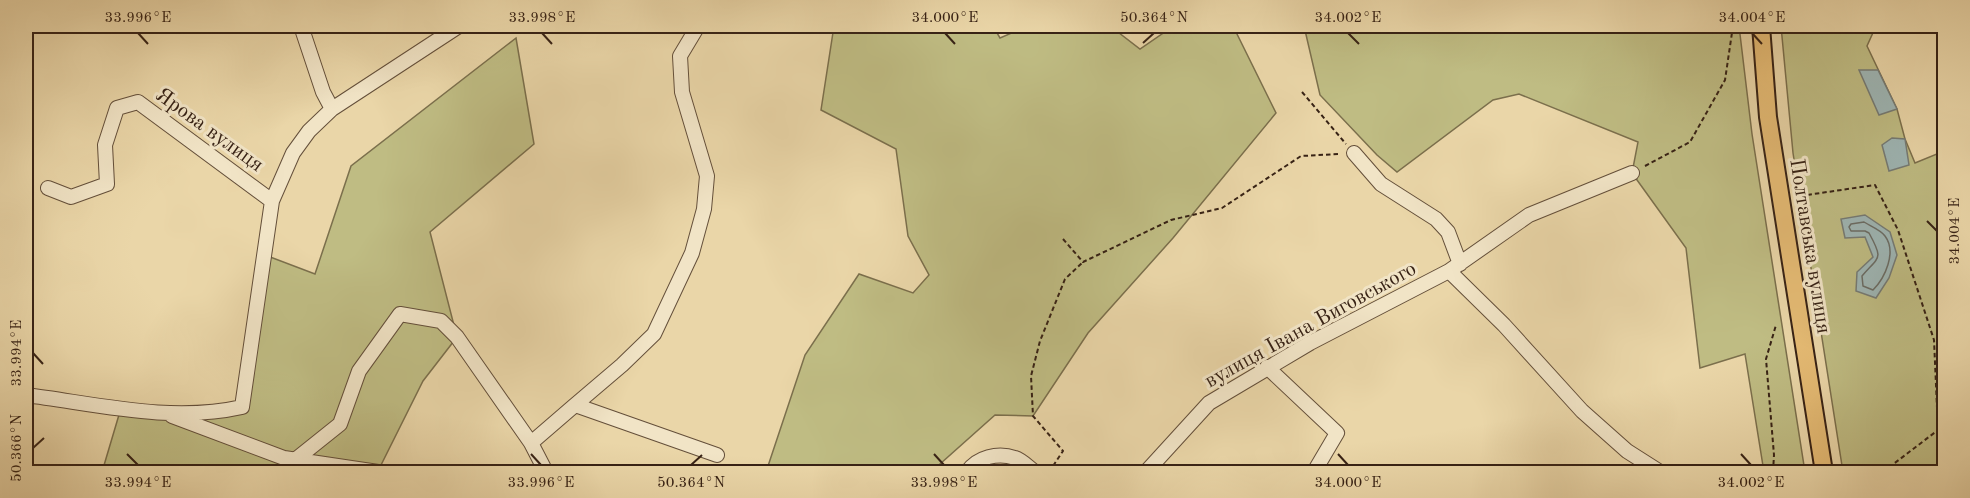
<svg xmlns="http://www.w3.org/2000/svg" width="1970" height="498" viewBox="0 0 1970 498" font-family="'Old Standard TT',serif">
<style>
.green{fill:#bfbc83;stroke:#7b6f4c;stroke-width:1.5}
.water{fill:#9eb6b5;stroke:#757b75;stroke-width:1.5}
.lines{fill:none;stroke-linecap:round;stroke-linejoin:round}
.shore{stroke:#6a6c65;stroke-width:1.5}
.minor-casing{stroke:#644f3a;stroke-width:16}
.major-casing{stroke:#372215;stroke-width:20}
.path{stroke:#372215;stroke-width:2;stroke-dasharray:4.5 3;stroke-linecap:butt}
.minor{stroke:#f1e4c6;stroke-width:14}
.major{stroke:#e5bb74;stroke-width:16}
.ticks{fill:none;stroke:#372215;stroke-width:2}
.labels{text-anchor:middle;stroke-width:6;stroke-linejoin:round;paint-order:stroke}
.street-label{font-size:21px;fill:#372215;stroke:#f1e4c6}
.neatline{fill:none;stroke:#372215;stroke-width:2}
.ticks-label{font-size:15px;text-anchor:middle;fill:#372215}
</style>
<rect width="100%" height="100%" fill="#ead6a8"/>
<filter id="stains"><feTurbulence type="fractalNoise" baseFrequency=".00333" numOctaves="4"/><feColorMatrix values="0 0 0 0 .2 0 0 0 0 .09 0 0 0 0 .02 0 0 0 .5 -.17"/></filter>
<radialGradient id="worn" r=".72"><stop offset=".6" stop-color="#630" stop-opacity="0"/><stop offset="1" stop-color="#630" stop-opacity=".3"/></radialGradient>
<path class="green" d="M834 26H993L1000 38 1028 26H1110L1140 49 1169 29 1167 26H1233L1276 113 1173 238 1088 333 1033 416 995 415 931 472H766L805 355 859 274 913 293 929 275 908 236 896 149 821 110Z
M1304 26H1739L1752 134 1805 472H1764L1745 354 1700 368 1686 248 1632 173 1638 142 1519 94 1493 100 1397 172 1377 155 1320 95Z
M1781 26H1876L1867 46 1897 109 1905 139 1915 163 1944 151V472H1843L1793 153Z
M516 38 534 144 430 232 457 337 423 381 378 471 102 472 121 408 242 407 265 255 315 274 351 166Z"/>
<path class="water" d="M1859 70H1878L1897 109 1879 115Z
M1892 138 1905 139 1909 165 1889 171 1882 145Z
M1865 215 1890 232 1897 255 1889 278 1876 298 1856 291 1857 272 1873 257 1865 237 1845 238 1841 219Z"/>
<g class="lines">
<path class="shore" d="M1864 222C1870 226 1881 230 1885 236 1897 252 1885 278 1873 290L1863 286 1862 276C1879 256 1884 260 1869 233L1865 231H1851L1849 227 1851 224Z"/>
<defs>
<path id="minor" d="M301 26 323 92 332 109
M1354 153 1381 184 1436 219 1448 232 1460 264
M48 188 71 197 107 184 105 145 117 108 138 102 272 201
M1449 271 1504 325 1582 411 1627 451 1660 472
M1267 367 1337 433 1314 472
M26 395C97 404 171 423 242 407L272 201 293 153 309 131 332 109 459 26
M575 405 622 365 654 334 692 253 704 209 707 176 682 92 680 56 698 26
M172 416 284 458 378 472
M531 443 575 405 717 455
M295 460 340 424 359 371 400 314 441 321 457 337 531 443 546 472
M967 472C977 457 998 452 1015 458 1022 460 1029 468 1035 472
M1146 472 1209 403 1310 343 1449 271 1529 215 1632 173"/>
<path id="major" d="M1761 26 1768 117 1824 472"/>
</defs>
<use href="#minor" class="minor-casing"/>
<use href="#major" class="major-casing"/>
<path class="path" d="M1302 92 1346 144
M1645 166 1690 142 1725 80 1733 26
M1800 196 1875 185 1898 230 1934 340 1938 430
M1063 239 1083 262 1171 220 1222 208 1301 156 1339 154
M1049 472 1063 451 1033 416 1031 376 1040 341 1065 279 1083 262
M1773 472 1774 455 1766 359 1776 325
M1883 472 1938 430 1944 404"/>
<use href="#minor" class="minor"/>
<use href="#major" class="major"/>
</g>
<path class="ticks" d="M138 33 148 44M542 33 552 44M945 33 955 44M1348 33 1359 44M1752 33 1762 44M1143 43 1154 33M1927 221 1937 231M33 353 43 364M33 448 44 438M127 454 138 465M531 454 541 465M934 454 944 465M1338 454 1348 465M1741 454 1751 465M691 465 702 455"/>
<g class="labels">
<g class="street-label">
<text transform="translate(210 129) rotate(36)" y="7">Ярова вулиця</text>
<text transform="translate(1811 246) rotate(81)" y="7">Полтавська вулиця</text>
<text transform="translate(1310 324) rotate(-29)" y="7">вулиця Івана Виговського</text>
</g>
</g>
<rect width="1970" height="498" fill="none" stroke="#ead6a8" stroke-width="66"/>
<rect x="33" y="33" width="1904" height="432" class="neatline"/>
<g class="ticks-label">
<text x="138" y="22">33.996°E</text>
<text x="542" y="22">33.998°E</text>
<text x="945" y="22">34.000°E</text>
<text x="1154" y="22">50.364°N</text>
<text x="1348" y="22">34.002°E</text>
<text x="1752" y="22">34.004°E</text>
<text transform="translate(1954 231) rotate(-90)" y="5">34.004°E</text>
<text transform="translate(16 353) rotate(-90)" y="5">33.994°E</text>
<text transform="translate(16 448) rotate(-90)" y="5">50.366°N</text>
<text x="138" y="487">33.994°E</text>
<text x="541" y="487">33.996°E</text>
<text x="691" y="487">50.364°N</text>
<text x="944" y="487">33.998°E</text>
<text x="1348" y="487">34.000°E</text>
<text x="1751" y="487">34.002°E</text>
</g>
<rect width="100%" height="100%" filter="url(#stains)"/>
<rect width="100%" height="100%" fill="url(#worn)"/>
</svg>
